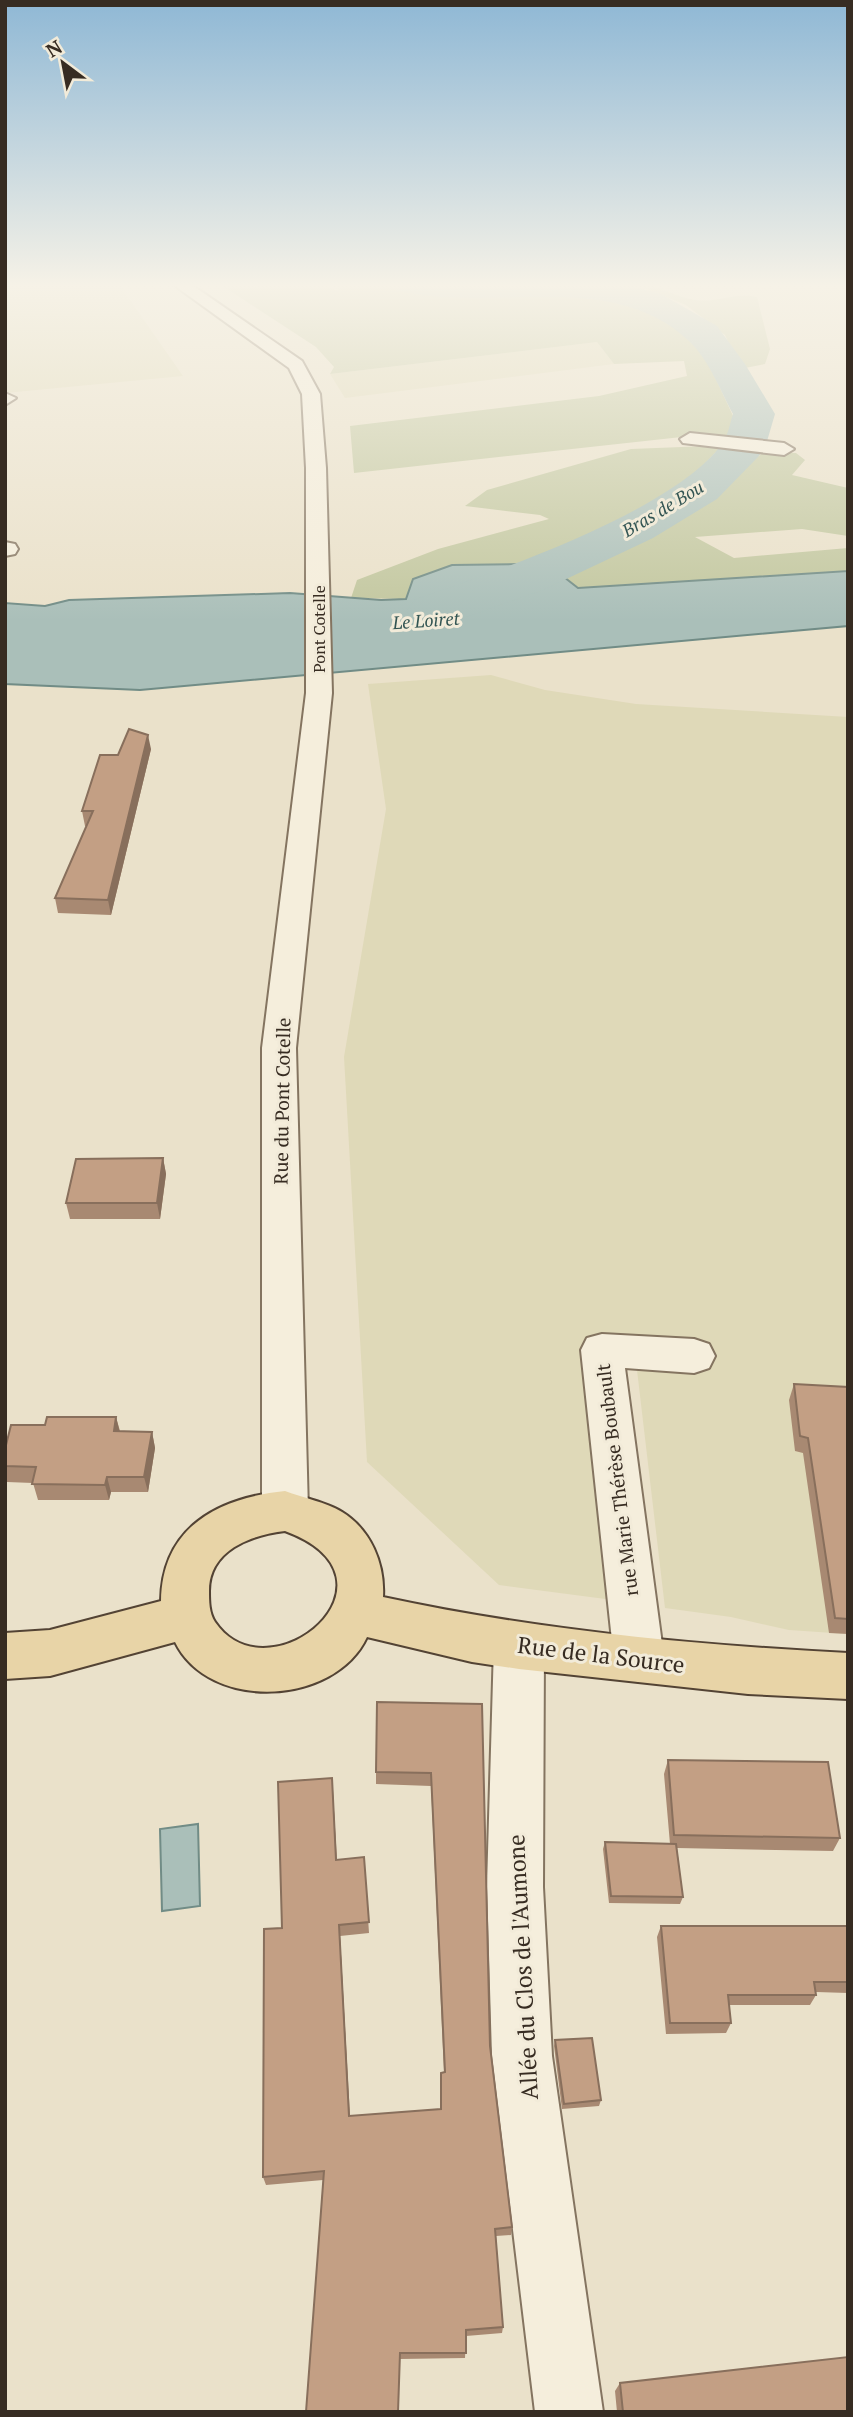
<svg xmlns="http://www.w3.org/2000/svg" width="853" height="2417" viewBox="0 0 853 2417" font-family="'PT Serif',serif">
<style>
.farmland{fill:#dfd9b8}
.green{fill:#c2c79f}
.water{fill:#aabfb9;stroke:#718c86;stroke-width:2}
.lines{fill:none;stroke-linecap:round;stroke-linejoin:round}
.river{fill:#aabfb9;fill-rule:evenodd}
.minor-casing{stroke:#847460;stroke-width:4}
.major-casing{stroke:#534334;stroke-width:4}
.minor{fill:#f5eedc;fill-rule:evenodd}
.major{fill:#e8d4a7;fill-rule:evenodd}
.wall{fill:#a88972}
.shaded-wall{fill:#886f5c}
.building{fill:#c39f84;stroke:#886f5c;stroke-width:2}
.labels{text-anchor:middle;stroke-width:6;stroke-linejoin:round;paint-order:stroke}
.far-street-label{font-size:16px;fill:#372c22;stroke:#f2ebd9}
.far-water-label{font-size:18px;font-style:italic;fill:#335553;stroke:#f2ebd9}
.street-label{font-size:19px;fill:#372c22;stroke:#f2ebd9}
.near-street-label{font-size:23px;fill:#372c22;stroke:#f2ebd9}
</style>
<rect width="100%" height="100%" fill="#eae1ca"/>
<path class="farmland" d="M5 283H118L183 376 5 393Z
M597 342 614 364 345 398 330 374Z
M491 675 545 690 636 704 848 717V1634L789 1630 731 1617 665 1608 635 1353 585 1348 613 1600 499 1585 367 1462 344 1057 386 809 368 684Z"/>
<path class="green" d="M218 283 321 285 341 292 332 284 385 285 434 292 579 291 650 308 685 331 701 347 734 418 733 434 675 495 566 547 522 564 452 565 413 579 406 599 351 598 357 580 438 549 549 519 540 515 465 506 487 490 631 449 707 446 709 434 354 473 350 426 599 396 687 376 684 361 614 364 597 342 330 374 334 367 316 347Z
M632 283C656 283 673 297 696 300 719 303 732 292 757 297L770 349 765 364 740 369 725 335 686 305Z
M764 452 796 453 805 460 792 475 848 488V536L802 529 695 537 734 558 848 548V571L578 588 560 574 660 529Z"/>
<path class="water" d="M522 564 560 574 578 588 848 571V626L140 690 5 684V603L45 606 69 600 290 593 381 600 406 599 413 579 452 565Z
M198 1824 200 1906 162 1911 160 1829Z"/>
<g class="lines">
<path class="river" d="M391 283H620L661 294 717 326 745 364 775 414 765 448 758 457 717 499 653 538 543 590 452 622 433 627 414 622 407 611 414 600C495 572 672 512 722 444 728 436 730 423 733 414 720 390 709 360 689 341 611 267 490 314 396 290Z"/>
<defs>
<path id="minor" d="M171 283H189L302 361 320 394 326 468 332 693 296 1048 308 1511 301 1525 285 1531 269 1525 262 1511V1048L306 693V468L302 394 289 368Z
M5 393 16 398 5 405Z
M690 433 784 443 794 449 784 455 683 443 680 439Z
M5 542 15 544 18 549 15 554 5 556Z
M602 1334 694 1339 709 1344 715 1356 709 1368 694 1373 625 1368 664 1659 657 1675 639 1682 621 1675 614 1659 581 1350 587 1338Z
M519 1623 536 1630 544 1646 543 1887 552 2056 603 2412H535L492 2056 487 1887 494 1646 502 1630Z"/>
<path id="major" d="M285 1491C303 1498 326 1502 342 1512 371 1530 385 1564 383 1597 536 1630 692 1645 848 1653V1699L748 1694 519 1669 472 1662 367 1637C335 1706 209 1712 175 1642L50 1676 5 1679V1633L50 1630 161 1601C162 1527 218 1498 285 1491ZM285 1531C415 1579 269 1701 215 1622 209 1613 209 1601 209 1591 209 1550 251 1535 285 1531Z"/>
</defs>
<use href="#minor" class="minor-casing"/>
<use href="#major" class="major-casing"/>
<use href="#minor" class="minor"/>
<use href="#major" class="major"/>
</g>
<path class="wall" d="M151 749 111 915 58 913 55 898 87 826H85L82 811 118 755Z
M163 1158 166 1174 160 1219H70L66 1203Z
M794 1384 848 1387V1634L829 1633 803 1453 795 1451 789 1400Z
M116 1417 120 1431 152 1432 155 1448 148 1492H111L109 1500H38L33 1483 7 1482 5 1477V1449L45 1425Z
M482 1704 490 2046 512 2227 511 2235 496 2236 503 2327 502 2333 466 2336 465 2358 400 2359 398 2412H306L323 2180 266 2185 263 2177 282 1928 332 1778 337 1860 364 1857 369 1933 340 1936 350 2116 441 2109 444 2072 431 1786 376 1784V1772Z
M668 1760 840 1838 833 1851 677 1848 683 1897 680 1904 609 1903 603 1849 605 1842 670 1844 664 1774Z
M661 1926H848V1993L816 1992V1995L810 2005H729L731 2023 726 2033 666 2034 657 1937Z
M555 2040 601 2100 599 2106 562 2109 554 2046Z
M620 2383 848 2412H617L615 2391Z"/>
<path class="shaded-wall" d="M148 735 151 749 111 915 108 900Z
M163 1158 166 1174 160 1219 157 1203Z
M116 1417 120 1433 114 1431Z
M152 1432 155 1448 148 1492 144 1477Z
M107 1477 111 1492 109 1500 105 1485Z
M332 1778 333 1790 337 1872 336 1860Z
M339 1925 340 1936 350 2125 349 2116Z"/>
<path class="building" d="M129 729 148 735 108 900 55 898 93 811H82L100 755H118Z
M163 1158 157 1203H66L76 1159Z
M794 1384 848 1387V1619L835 1618 808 1438 800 1436Z
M47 1417H116L114 1431 152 1432 144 1477H107L105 1485 32 1484 36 1467 5 1466V1449L11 1425H45Z
M377 1702 482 1704 490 2046 512 2227 495 2229 503 2327 466 2330V2353H400L398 2412H306L324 2171 263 2177 264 1929 282 1928 278 1782 332 1778 336 1860 364 1857 369 1922 339 1925 349 2116 441 2109V2073L445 2072 431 1773 376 1772Z
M668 1760 828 1762 840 1838 674 1835Z
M605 1842 676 1844 683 1897 611 1896Z
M661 1926H848V1982H814L816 1995H728L731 2023H670Z
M592 2038 601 2100 564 2104 555 2040Z
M848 2357V2412H623L620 2383Z"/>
<linearGradient id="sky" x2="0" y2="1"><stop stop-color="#8fb8d5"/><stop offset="0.46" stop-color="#f6f2e7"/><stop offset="1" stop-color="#f6f2e7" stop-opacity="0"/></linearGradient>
<rect width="853" height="621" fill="url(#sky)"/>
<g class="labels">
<g class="far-street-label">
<text transform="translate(319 629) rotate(-90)" y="6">Pont Cotelle</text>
</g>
<g class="far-water-label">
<text transform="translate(663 509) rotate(-31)" y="6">Bras de Bou</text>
<text transform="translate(426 621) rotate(-4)" y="6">Le Loiret</text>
</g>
<g class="street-label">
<text transform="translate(282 1101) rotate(-89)" y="7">Rue du Pont Cotelle</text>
<text transform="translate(617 1480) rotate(-97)" y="7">rue Marie Thérèse Boubault</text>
</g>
<g class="near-street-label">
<text transform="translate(601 1655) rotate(7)" y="8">Rue de la Source</text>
<text transform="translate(523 1967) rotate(-93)" y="8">Allée du Clos de l'Aumone</text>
</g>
</g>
<rect width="853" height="2417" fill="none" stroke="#372c22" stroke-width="14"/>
<g transform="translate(63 63) rotate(328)" stroke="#f2ebd9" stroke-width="5" paint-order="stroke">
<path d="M0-5L12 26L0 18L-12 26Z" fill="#372c22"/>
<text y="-10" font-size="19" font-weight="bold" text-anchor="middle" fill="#372c22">N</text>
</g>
</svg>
